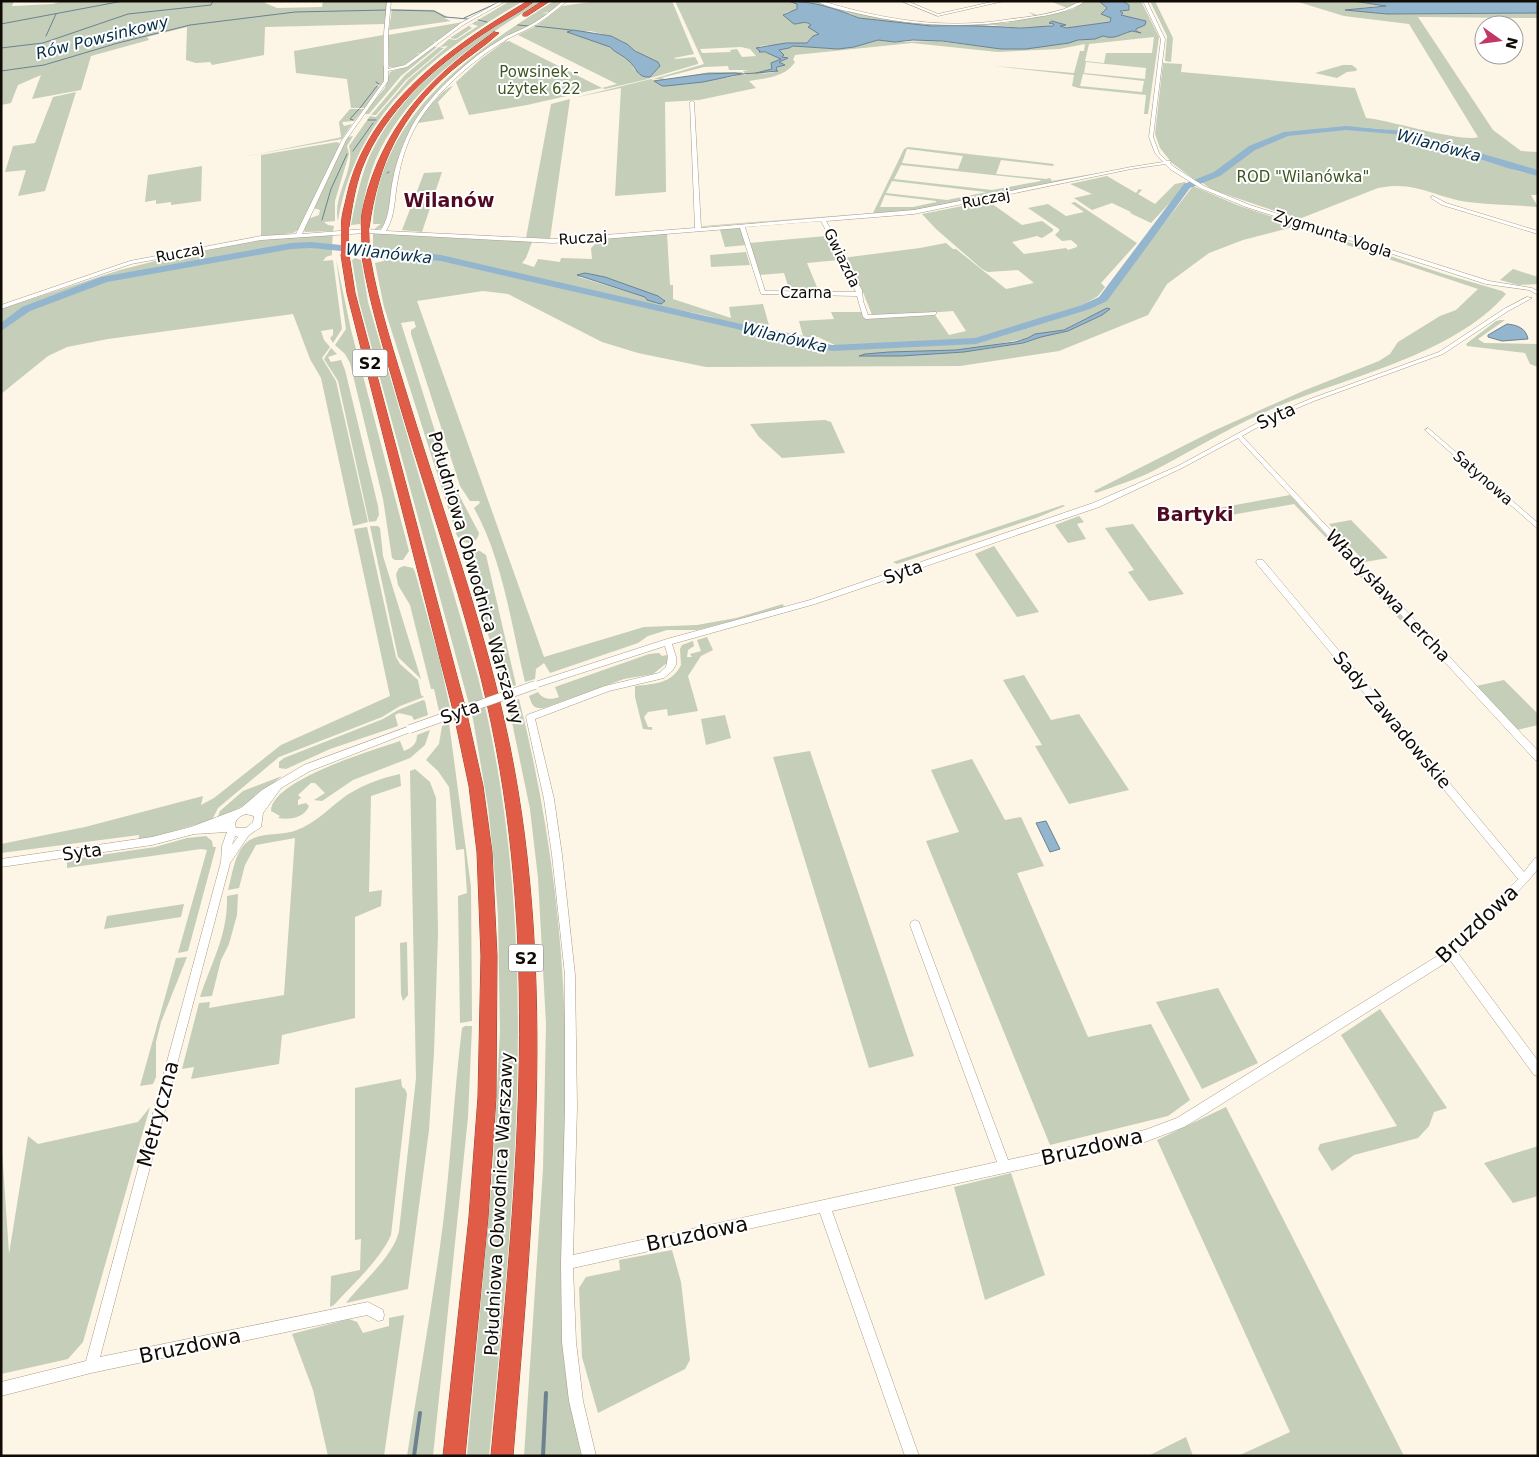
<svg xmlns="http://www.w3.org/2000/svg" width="1539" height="1457" viewBox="0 0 1539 1457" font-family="'DejaVu Sans',sans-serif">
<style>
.green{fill:#c4ceb9;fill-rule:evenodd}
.water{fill:#94b5ce;stroke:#6c8291}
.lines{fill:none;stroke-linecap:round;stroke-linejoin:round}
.stream-far1{stroke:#6c8291;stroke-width:1}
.stream{stroke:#6c8291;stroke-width:4}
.river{fill:#94b5ce;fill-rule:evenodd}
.minor-casing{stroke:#aa9c85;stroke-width:1}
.highway-casing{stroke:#984030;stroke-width:1}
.minor{fill:#fff;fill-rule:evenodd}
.highway{fill:#e15c47;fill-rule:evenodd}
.minor-bridge-casing{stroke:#aa9c85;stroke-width:9;stroke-linecap:butt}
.highway-bridge-casing{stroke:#984030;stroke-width:8;stroke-linecap:butt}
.minor-bridge{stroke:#fff;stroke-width:8}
.highway-bridge{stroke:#e15c47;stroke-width:8}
.labels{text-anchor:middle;stroke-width:4;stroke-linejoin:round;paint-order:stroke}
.far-park-label{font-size:15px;fill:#3e5420;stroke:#fff}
.far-street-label{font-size:15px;fill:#100b04;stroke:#fff}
.far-water-label{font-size:16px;font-style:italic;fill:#032d48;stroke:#fff}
.shield{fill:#fff;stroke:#58544f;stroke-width:1}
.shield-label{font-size:16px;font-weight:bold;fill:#100b04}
.street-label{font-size:18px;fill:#100b04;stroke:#fff}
.far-district-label{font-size:19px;font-weight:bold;fill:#500b23;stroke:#fff}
.neighbourhood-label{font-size:19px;font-weight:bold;fill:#500b23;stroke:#fff}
.near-street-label{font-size:21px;fill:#100b04;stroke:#fff}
</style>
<rect width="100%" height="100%" fill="#fdf5e5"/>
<path class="green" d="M1 1H14L12 6 53 4 62 1H264L265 3 277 8 322 7 323 1H387L384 24 265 27 264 55 212 65 210 62 196 63 186 60 187 27 147 37 149 40 91 56 81 90 32 99 41 75 18 85 11 103 1 105Z
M510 1H523C433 54 357 111 338 221 332 195 356 170 349 146L370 116 376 117 409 79 448 46 440 47 449 39 456 40 478 26 472 24 469 26 472 28 456 39 450 38 476 21 487 22 478 20Z
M537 1H542C476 41 406 88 375 161 367 181 363 203 360 224L351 225C355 204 359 185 366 165 396 89 469 41 537 1Z
M554 1H563L550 12 542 13 549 14C540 19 532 25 523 30 517 33 511 34 505 37 470 58 416 109 402 147 392 174 395 204 382 228L373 230 381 224H373C379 116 470 53 554 1Z
M597 1H672L694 54 674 58 676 59 695 57 698 62V64L644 80 605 89 602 88 527 105 469 115 456 82 481 59 504 42 509 41 602 88 617 84 518 35 536 26 562 6ZM590 31C603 34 618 37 628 45 637 52 644 57 655 60V72L650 77 634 69 631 62 603 43 571 34Z
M675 1H788L797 4V10L787 12 783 15 795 23H809L819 34 813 36 807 43 760 46 758 48 761 52C768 53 774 56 781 58L772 66V69L762 74 775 72 777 67 784 65 778 63 787 58 782 57 779 50 793 46 838 49 853 47 878 40 895 42 937 41 1001 49H1026L1103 36C1114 40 1119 34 1132 31L1138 33 1140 32 1135 30 1145 25V21L1123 17 1120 15 1123 13 1120 12 1128 10 1129 5 1122 1H1141L1159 37 1148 114H1144L1146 95 1078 88 1072 86 1074 75 994 66 1074 73 1080 51H1084L1085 44 1059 49 998 52 912 43 795 55 793 60 795 62C786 77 766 78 749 81L756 88 699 100 665 102 666 192 615 196 621 88 573 98 651 79 668 85 732 77 740 74 691 76 709 72H742L744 75H746L743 71 749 70H729L728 66 704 67 661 78 665 79 664 80 653 79 704 64ZM1154 37 1152 53H1106L1104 63 1085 61 1089 44ZM741 47 750 49 756 56 742 57 737 49 730 50 731 52 702 53 700 49ZM1086 62 1146 68 1145 79 1084 73ZM1083 74 1144 81 1142 92 1080 86Z
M804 1H815L862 14 927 24 1006 23 1015 21 1013 20 1016 19 1035 16 1028 12 1038 15 1067 8 1050 1 1076 3 1083 1 1074 7 1053 14 1073 9 1085 1H1103L1101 2 1107 9 1104 10 1102 14 1110 16 1112 19 1109 22 1066 28 1060 26 1065 25 1052 21 1055 25C1035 29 1013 28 993 25 987 25 980 27 973 27 959 26 944 25 931 26L859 18 852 14Z
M1150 1H1155L1173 38 1171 62 1165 61 1167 36Z
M1295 1C1324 1 1357 0 1386 5L1346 10 1387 14 1538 13V18L1418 17 1493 130 1521 151 1538 152V172C1501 164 1467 149 1432 139 1395 128 1353 124 1315 130L1319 132 1347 129 1401 134 1428 148 1434 145 1521 172 1538 175V195H1531L1538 207C1515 205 1491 205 1468 202 1433 197 1416 180 1378 188L1299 219 1213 190 1201 182 1220 174 1236 161 1231 160 1215 173 1195 180 1172 163 1160 148 1155 134 1163 63 1182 64 1181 72 1355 88 1366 118C1389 120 1463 143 1478 137L1409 24 1344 16Z
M392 9 434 10 448 17 444 18 451 21 389 30Z
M463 22 438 41H433L436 42 422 53H416L420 54C411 61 401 69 389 67L388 35Z
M383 35V66H386L383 85H374L382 86 365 108H351L347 79 296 73 294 51Z
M433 47H437L401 76 369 114H363L385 88 390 72 408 66Z
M439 47 444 48 406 80 376 115H371L405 75Z
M1343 65H1352L1357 69 1356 71 1347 72 1337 78 1315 73Z
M453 86 438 102 444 119 418 123C423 114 443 88 453 86Z
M76 92 45 191 18 196 26 170 5 172 13 146 35 143 53 97Z
M570 99 550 239 526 238 551 104Z
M350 109H364L354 121 342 122 344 126 352 124 342 139 242 157 338 138 341 137 339 122Z
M353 136 347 146 349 154 335 201V221L324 222 328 225 334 226 333 231 305 232 304 230 308 219 319 215 320 210 313 208 331 168 348 137Z
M337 142 340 144 298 230 293 233 261 237V155Z
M908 147 1054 164 1053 166 1001 160 996 174 1046 179 1050 178 1052 181 1098 173 928 209 702 227 703 226 873 213 904 149ZM907 149 963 156 958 169 902 163ZM901 165 1040 180 1041 181 992 190 894 179ZM892 181 986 192H987L947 200 886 193ZM885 195 936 201V202L913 207H880Z
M202 166 201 201 171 205V202L156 204V200L145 202 148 175Z
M442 172 422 232 402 230 424 173Z
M1107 176 1136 193 1139 189 1142 190 1138 194 1155 204 1175 184 1185 182 1187 184 1151 223 1130 213 1131 212 1112 203 1092 210 1074 198 1092 194 1070 184Z
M1193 186 1237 205 1444 274 1502 291 1506 294C1451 358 1338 378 1263 413 1225 430 1190 452 1153 471 1135 480 1115 486 1096 493L1094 491 1211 432 1303 391 1379 361 1390 354 1398 342 1440 316 1456 310 1478 289 1293 227 1243 240 1209 253 1167 284 1148 315 1059 351 960 366 706 367 638 353 602 342 508 294 483 291 417 301 544 657 644 627 697 625 736 618 783 604 784 608 697 630H667L648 636 638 643 550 673 544 663 536 669 535 679 525 682C511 624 503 560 474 508L480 503 479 501H470L460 486 411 334V330L416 327 414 321 401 323 449 476 479 533C477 542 472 544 463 542L457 536 384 307 375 263 384 261 383 258H373V252L396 253 373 250V232L532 242 526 258 522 263 534 267 538 259 560 262 561 258 592 259 591 248 600 239 667 233 670 285H673V299L731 318 729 307 763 304 770 329 803 336 799 321 834 319 831 312H863L865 319 935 315 949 335 966 331 953 311 877 317 872 315 863 292 842 258 920 248 946 243 953 249H956L1006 289 1034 283 1018 270 988 272 982 269 936 229 922 214 988 201 1022 225 1042 221 1053 229V231L1042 238 1037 236 1012 242 1024 254 1066 248 1068 250 1077 247V245L1071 240 1062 241 1055 235 1059 231V229L1028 208 1048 204 1066 216 1084 212 1071 203 1075 202 1137 243 1101 283 1105 287 1098 296 1083 305 976 339 837 346 818 337H791L765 331 762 333 832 349 978 343 1088 308 1106 298ZM585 273 605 277 664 299 647 300 645 297 579 277ZM638 302C667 309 696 311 724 321L720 324 638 305ZM1102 315 1068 331 1041 337 1023 343 987 349 901 356H860L865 354 956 350 989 346 1028 338 1035 334 1064 330 1086 318Z
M741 228 746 245 725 247 720 230Z
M333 233 332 246 302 244 254 252 253 254 295 247 332 249V255L326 257 323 261 333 260 342 329 333 343 330 338 333 335V329L321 331 324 340 330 347 322 358 336 381 368 522 353 526 321 378 310 359 293 314 108 339 67 347 48 356 1 394V309L120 270 159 260 254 241Z
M826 236 839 260 807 263 819 292H790L784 273 758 275 749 243Z
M746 252 750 265 711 267 710 255Z
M355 258 361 260 368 302 478 677C543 932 515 1197 489 1456H467L493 1167 500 1031 498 915 493 854 488 807 473 719 359 301 352 260Z
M336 259 351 330 409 551 403 560H395L392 558 383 499 350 363 345 354 335 345 346 329Z
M1513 269 1538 277V284L1518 285 1500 280Z
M1500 320H1505L1478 339 1484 343 1538 344V367L1530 364 1525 353 1467 346 1466 344 1496 321Z
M331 348 337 354 328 357 331 362 341 360 345 370 378 506 379 515 376 521 369 522 338 381 324 359Z
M825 420 831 422 845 453 782 458 759 437 750 424Z
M1290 495 1350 561V563L1294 504 1225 516 1219 508Z
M1063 505 1065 506 1036 518 897 564 893 562Z
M1079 516 1084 522 1077 524 1086 539 1068 543 1055 525Z
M1351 520 1388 558 1365 562 1329 524Z
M1133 524 1184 594 1149 601 1128 572 1134 570 1105 528Z
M370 526H378L380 528 383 556 421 679 398 657Z
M367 527 396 657 400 664 418 680 421 695 424 697 400 706 382 717 279 757 218 808 212 820 139 841V835L1 853V844L85 827 203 796 201 805 214 798 281 745 390 696 354 529Z
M994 546 1039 612 1017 617 975 554Z
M471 550 480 551 486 555 516 685 505 689 465 560 466 553Z
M404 566 413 568 415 572 440 662 450 708 439 711 434 689H431L410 605 398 585 396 574 399 568Z
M1354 570H1359L1417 633 1413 634Z
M707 637 713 650 701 656 688 676 698 711 668 716 667 709 648 712 644 717 648 727H652V730L643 729 635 697V686C653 684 672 684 681 665L680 649 682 645 693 641 694 646 688 650 687 657H692L690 654 701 651 697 640Z
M659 653 662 656 667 655V663L653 674 624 679 544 708C533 709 532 705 529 696L538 692C543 700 552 700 559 697L555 687 649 654Z
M1024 675 1051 720 1079 714 1129 790 1069 804 1035 746 1042 745 1003 680Z
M1504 680 1538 714V725L1517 730 1476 686Z
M519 699C551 826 566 951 566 1082 566 1179 556 1277 566 1373 569 1401 576 1428 582 1456H524L543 1169 546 1024 538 878 530 809 508 703Z
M423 700 425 701 428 715 414 720 412 716 399 713 395 715 398 726 330 749 286 769 279 768V762L284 758 383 719 398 710Z
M725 715 731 738 706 745 701 719Z
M449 723 471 887 472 1021 460 1023 458 896 467 893 464 849 456 850 449 787 438 771 426 760 439 744 442 726Z
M430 730 425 745 410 758 353 780 322 801 314 800 325 793 315 783H311L298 795 301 798 298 800V805L306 803 309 806C304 818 290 820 278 818L280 816 271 811C271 780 374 750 400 741L404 751C412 748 417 744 417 735Z
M810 751 914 1056 869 1068 773 757Z
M972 759 1005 820 1021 817 1044 866 1017 873 1088 1037 1151 1024 1190 1100 1168 1116 1050 1145 926 841 959 832 931 770Z
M415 769 430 782 436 798 438 934 434 1052 429 1130 408 1289 346 1303C361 1283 394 1256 399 1231L416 1078 410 771Z
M400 774 401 786 371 796 369 892 382 890 381 906 355 917V1018L282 1035 279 1064 191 1079 194 1067 182 1069 199 1003 210 1002 209 1008 284 995 295 838 256 845 245 865 239 888 228 890C232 876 234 857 243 846 256 830 280 837 297 830 316 823 330 807 347 795 363 785 381 778 400 774Z
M282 776 247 804 217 819 220 811 243 791Z
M206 836 212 841 213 847H216L188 951 178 953 207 850 201 849 67 868V860L155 847 187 838Z
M238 894 237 915 229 944 221 960 212 996 200 997C212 961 228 935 227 896Z
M184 904 181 917 104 929 107 916Z
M407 942 408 995 403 1001 401 994 400 943Z
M187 957 161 1022 156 1042V1077L153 1084 140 1086 176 958Z
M1218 988 1258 1063 1202 1089 1156 1002Z
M1380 1009 1447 1108 1434 1112 1429 1126 1418 1138 1354 1155 1332 1171 1318 1149 1320 1144 1397 1126 1341 1035Z
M465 1026H472L468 1117 433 1456H407C419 1379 433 1301 443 1224 451 1159 454 1093 462 1028Z
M401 1079 402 1087 405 1089 407 1094 391 1235C380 1260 352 1285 334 1305L330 1307 331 1276 360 1270 361 1239 355 1240V1088Z
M150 1107 83 1342 68 1359 1 1374V1135L9 1254 28 1136 38 1144 138 1122Z
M1226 1107 1404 1456H1238L1290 1432 1157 1140Z
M1538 1146V1196L1513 1203 1484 1163Z
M1011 1173 1045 1275 985 1300 954 1187Z
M672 1250 681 1282 690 1360 685 1369 598 1413 582 1357 579 1288 586 1277 620 1270 619 1260Z
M404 1315 384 1456H328L313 1390 292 1334 349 1319 357 1322 363 1333 389 1326V1318Z
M1186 1437 1193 1456H1148Z"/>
<path class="water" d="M788 1C813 1 837 9 859 18L931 26C959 25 990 26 1019 28 1030 28 1042 26 1053 26L1054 24 1049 23 1052 21 1066 25 1060 26 1066 28 1110 22 1111 18 1101 14 1107 8 1100 2 1122 1 1129 5V10L1120 11 1123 13 1121 15 1146 21 1145 25 1136 29V31L1141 33 1132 31C1120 34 1115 40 1103 36L1095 39 1078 40 1069 43 1026 49H1001L942 41 913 40 895 42 878 40 854 47 838 49 793 46 789 48 779 50 784 55 782 57 788 58 779 62 785 65 777 67 776 70 778 71 756 73 772 69 771 63 781 59 765 52H759L760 51 756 48 786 43H807L813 36 819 34 808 27 811 25C805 20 801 24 794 24L783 15 797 9V4Z
M1353 1H1538V13L1387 14 1345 10 1386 6Z
M573 30 611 36 627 44 635 51 658 62 660 66 650 77C637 78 637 68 629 61 623 55 615 53 610 47L567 32Z
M735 73 741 74 703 82 666 86H662L654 81 703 74Z
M585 273 605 277 658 296 665 301 661 304 647 300 645 297 577 275Z
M1107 308 1110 309 1102 315 1068 331 1041 337 1023 343 964 352 901 356H859L865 354 889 352 956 350 1015 342 1028 338 1035 334 1064 330Z
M1507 324C1517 325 1526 328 1528 339L1502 341 1488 337V335Z
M1046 821 1060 849 1050 852 1036 823Z"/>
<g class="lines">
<path class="stream-far1" d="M495 1H499
M391 10 434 11 445 17 468 19
M464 18 495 4
M478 20 487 22
M1 24 123 1
M518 25 529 26
M535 26 571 30
M46 36 56 14
M1 48 43 43 128 14 211 5 213 1
M1 71 44 65 118 43 190 25 295 12 387 10
M741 74 756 73
M376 82 379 84
M360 108 377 86
M353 120 350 119 359 109
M368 120H376
M353 151 373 123
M387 173 389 172
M322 220 331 189 347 154"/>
<path class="stream" d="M414 1456 420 1413
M543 1456 546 1393"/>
<path class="river" d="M1346 126 1405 131 1538 170V176L1507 168 1405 135 1346 130 1288 136 1255 150 1220 176 1190 188 1107 301 1090 309 976 344 832 351 441 261 311 248 291 249 107 282 30 311 1 331V323L22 307 101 277 291 243 311 242 441 255 832 345 975 338 1082 305 1099 297 1184 184 1214 172 1249 146 1284 132Z"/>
<defs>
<path id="minor" d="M387 1H391L388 34V69L405 65 461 23 501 1H506L463 25 407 67 388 71V81L346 140 302 234 365 229 381 230C391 215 389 197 393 179 396 163 402 147 409 132 424 99 470 57 502 39 511 33 522 30 532 24 543 18 553 9 563 1H567C555 11 543 21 530 28 521 33 511 36 503 42 472 61 434 94 416 126 407 142 401 161 398 179 394 197 396 215 386 231L553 239 695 228 690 102 692 101 694 102 701 228 914 210 1131 167 1163 162 1155 153 1149 137 1161 39 1143 1H1147L1165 39 1153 137 1159 153 1167 161H1171L1170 163 1174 167 1204 186 1250 205 1489 281 1532 288 1538 291V295L1529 290 1486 284 1246 207 1200 188 1170 169 1165 164 1131 169 914 214 826 221 837 240 839 250 862 290 863 301 868 315 936 312V314L934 315 866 319 863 317 857 296 761 294 740 228 553 243 365 233 261 240 131 264 1 309V305L130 261 261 236 296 234 342 140 384 81V34ZM821 221 831 240 833 250 856 292 765 291 745 227Z
M815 1H822C883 20 947 30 1011 19 1028 17 1045 15 1061 10 1069 8 1077 1 1086 1 1069 12 1050 15 1031 18 972 29 914 27 856 13 842 10 828 7 815 1Z
M901 1H907L938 14 996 1H1004L938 16Z
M1433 196 1446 203 1538 231V234L1442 205 1431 198V197Z
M1527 297 1532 298 1508 311 1443 354 1314 401 1276 417 1242 436 1538 751V760H1535L1238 438 1182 468 1099 507 815 604 672 644 676 657V665L672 671 664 678 609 691 535 719 554 799 562 855 575 975 577 1107 573 1255 997 1162 910 925 911 922 915 920 919 922 920 925 1008 1160 1145 1130 1177 1118 1447 950 1518 879 1257 564 1256 562 1257 560H1263L1524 872 1535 858 1538 857V869L1527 882 1458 953 1538 1061V1076L1534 1075 1450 960 1204 1115 1184 1127 1145 1142 832 1211 919 1456H905L820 1213 573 1268 576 1342 583 1401 596 1456H582L569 1401 562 1342 561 1263 565 1107V975L552 855 544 799 526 717 527 715 605 686 659 673 666 667 668 657 665 646 535 688 532 687 531 685 532 683 667 639 810 600 1093 503 1178 466 1272 415 1310 399 1439 352 1504 309Z
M1428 428 1538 523V529L1426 431 1425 430Z
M410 726 413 727 414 729 413 731 310 771 281 788 263 813 261 827 249 835 230 863 100 1357 368 1302 383 1310 384 1315 383 1320 378 1321 367 1315 91 1373 1 1396V1382L86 1361 221 862 222 846 227 832 194 834 152 845 1 867V859L152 837 191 827 241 808 262 790 304 765ZM246 814 254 816 253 822 246 828H236C233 821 239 816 246 814ZM235 836 238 837 232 845Z"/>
<path id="highway" d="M528 1H535C519 13 500 22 483 34 434 67 384 111 362 168 355 187 352 207 349 227L342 229C340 219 345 205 347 195 367 105 453 45 528 1Z
M543 1H550L527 16H523V14Z
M494 32 499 33C484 47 466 58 451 71 401 115 378 163 369 228L362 230C359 219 365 200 368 189 390 118 435 74 494 32Z
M345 252 349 255 355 293 466 710 483 786 492 852 497 956 496 1097 488 1217 465 1456H443L469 1217 478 1097 481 956 477 852 469 786 453 710 347 293 341 255Z
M366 254 370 257C379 308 395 356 410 405 445 518 486 630 510 747 557 980 532 1220 513 1456H491C513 1220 540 982 496 747 474 629 432 514 398 399 385 352 370 306 362 257Z"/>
</defs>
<use href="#minor" class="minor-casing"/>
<use href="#highway" class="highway-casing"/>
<use href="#minor" class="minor"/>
<use href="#highway" class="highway"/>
<defs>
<path id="minor-bridge" d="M410 729 535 685"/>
<path id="highway-bridge" d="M345 227V255
M365 228 366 257"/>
</defs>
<use href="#minor-bridge" class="minor-bridge-casing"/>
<use href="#highway-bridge" class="highway-bridge-casing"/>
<use href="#minor-bridge" class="minor-bridge"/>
<use href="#highway-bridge" class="highway-bridge"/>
</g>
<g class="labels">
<g class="far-park-label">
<text x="539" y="77">Powsinek -<tspan x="539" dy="17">użytek 622</tspan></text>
<text x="1303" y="182">ROD "Wilanówka"</text>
</g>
<g class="far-street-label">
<text transform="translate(986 199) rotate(-11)" y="5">Ruczaj</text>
<text transform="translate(1333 234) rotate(18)" y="5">Zygmunta Vogla</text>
<text transform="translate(583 238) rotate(-4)" y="5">Ruczaj</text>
<text transform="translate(180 253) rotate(-11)" y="5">Ruczaj</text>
<text transform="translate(842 258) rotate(64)" y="5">Gwiazda</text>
<text x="806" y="298">Czarna</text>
<text transform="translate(1483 478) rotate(41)" y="5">Satynowa</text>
</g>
<g class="far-water-label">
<text transform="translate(102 37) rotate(-14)" y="6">Rów Powsinkowy</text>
<text transform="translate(1439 145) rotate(15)" y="6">Wilanówka</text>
<text transform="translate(389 253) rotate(6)" y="6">Wilanówka</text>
<text transform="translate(785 337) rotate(13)" y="6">Wilanówka</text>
</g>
<g class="shield">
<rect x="352.5" y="349.5" width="35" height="27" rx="4"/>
<rect x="508.5" y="944.5" width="35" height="27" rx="4"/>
</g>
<g class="shield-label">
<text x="370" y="369">S2</text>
<text x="526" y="964">S2</text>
</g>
<g class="street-label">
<text transform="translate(1276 416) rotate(-24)" y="6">Syta</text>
<text transform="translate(903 572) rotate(-19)" y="6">Syta</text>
<text transform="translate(476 578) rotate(74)" y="6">Południowa Obwodnica Warszawy</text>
<text transform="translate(1388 596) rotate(47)" y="6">Władysława Lercha</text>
<text transform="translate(460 712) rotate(-19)" y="6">Syta</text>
<text transform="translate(1392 720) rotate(50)" y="6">Sady Zawadowskie</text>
<text transform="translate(82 852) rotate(-8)" y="6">Syta</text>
<text transform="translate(499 1204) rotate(-87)" y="6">Południowa Obwodnica Warszawy</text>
</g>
<g class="far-district-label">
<text x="449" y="207">Wilanów</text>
</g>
<g class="neighbourhood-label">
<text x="1195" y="521">Bartyki</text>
</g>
<g class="near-street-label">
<text transform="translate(1477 924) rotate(-43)" y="7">Bruzdowa</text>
<text transform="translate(158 1114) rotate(-75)" y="7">Metryczna</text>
<text transform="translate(1092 1147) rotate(-13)" y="7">Bruzdowa</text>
<text transform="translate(697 1234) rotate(-12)" y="7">Bruzdowa</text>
<text transform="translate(190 1346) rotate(-12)" y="7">Bruzdowa</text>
</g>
</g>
<rect width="1539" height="1457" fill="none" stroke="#100b04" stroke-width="5"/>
<g transform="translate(1499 40) rotate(104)"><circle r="24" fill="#ffffff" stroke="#9f9d9b"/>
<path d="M0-4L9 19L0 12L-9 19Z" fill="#c43663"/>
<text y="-8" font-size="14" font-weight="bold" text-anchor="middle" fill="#100b04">N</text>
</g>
</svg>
